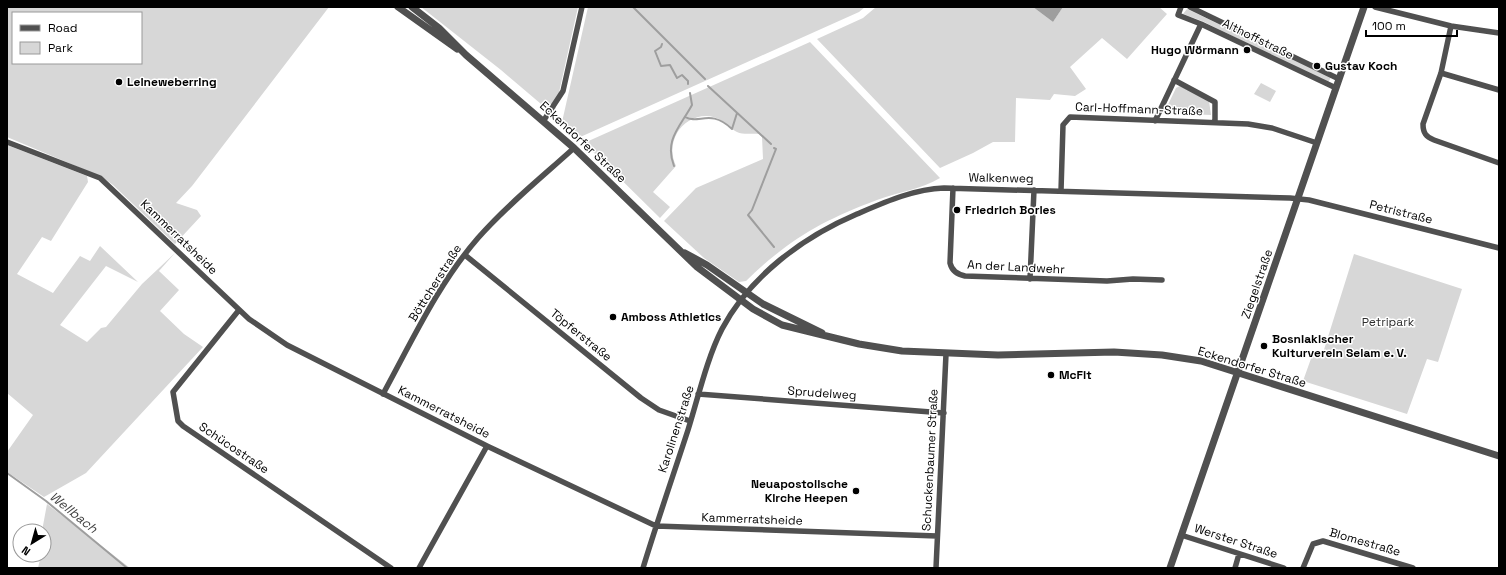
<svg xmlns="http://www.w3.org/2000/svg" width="1506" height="575" viewBox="0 0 1506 575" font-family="'Space Grotesk',sans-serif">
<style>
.green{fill:#d7d7d7;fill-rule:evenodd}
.water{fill:#9e9e9e}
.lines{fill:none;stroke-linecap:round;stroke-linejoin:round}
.stream{stroke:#9e9e9e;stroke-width:2}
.minor{stroke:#505050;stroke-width:5.5}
.tertiary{stroke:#505050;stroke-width:7}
.poi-dot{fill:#000;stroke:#fff;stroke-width:1.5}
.labels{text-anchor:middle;stroke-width:3;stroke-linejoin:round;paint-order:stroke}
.street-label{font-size:12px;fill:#000;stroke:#fff}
.poi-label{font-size:12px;font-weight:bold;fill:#000;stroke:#fff;text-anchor:start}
.park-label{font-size:12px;fill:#2e2e2e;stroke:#fff}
.water-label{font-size:13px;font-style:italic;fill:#3f3f3f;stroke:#fff}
</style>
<rect width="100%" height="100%" fill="#fff"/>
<path class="green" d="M7 7H329L192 186 176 203 197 210 201 216 175 244 113 185 102 177 7 137ZM13 13H141V63H13Z
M421 7H578L554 115 501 70Z
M588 7H865L859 12 578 138 562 122Z
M876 7H1033L1053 22 1063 7H1159L1167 14 1127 59 1102 38 1070 67 1086 89 1075 96 1054 94 1050 100 1016 98 1015 142H993L973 153 940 168 817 39 863 18Z
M1187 9 1331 77 1328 83 1202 21 1183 14Z
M810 42 940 178C922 189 898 192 877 200 823 220 788 240 746 281L739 282 704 258 664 221 696 188 763 159 762 137 759 134C753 133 743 135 737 132 732 130 727 124 722 121 707 110 685 118 677 133 671 144 671 155 676 166L653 192 670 207 660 218 584 143Z
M1261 83 1276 91 1270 102 1254 94Z
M1180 86 1209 101 1211 115 1164 113 1176 88Z
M7 145 87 176 88 182 51 241 42 237 17 274 53 293 80 256 90 261 100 246 138 282 106 266 60 325 87 342 101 328 106 327 142 284 175 253 159 271 179 290 160 311 184 334 203 347 86 473 44 497 7 472V452L33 415 7 393Z
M1354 254 1462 289 1438 362 1427 359 1407 414 1303 381 1313 353 1322 356Z
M47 504 130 568H38L41 555H44V531H42Z"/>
<path class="water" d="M1033 7H1063L1053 22Z"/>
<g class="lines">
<path class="stream" d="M633 7 705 79
M662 44 661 47 655 51 661 66 670 65 677 78 682 75 688 81V84
M708 86 771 144
M685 117C699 125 710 108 732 129L737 113
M774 148 776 149 752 210 748 215 774 247
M674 166C664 140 680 127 692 105L690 93
M7 473 46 501 127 568"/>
<path class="minor" d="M1181 7 1178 15 1201 24 1336 88
M1190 7 1339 79
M1375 7 1451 26 1499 33
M1451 26 1441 73 1423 124C1423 133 1426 137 1434 140L1499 163
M1441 73 1499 90
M1174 80 1215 102V122
M544 120 563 91 582 7
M1155 121 1201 24
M7 142 100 178 249 319 287 345 487 446 656 526 937 536
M953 188 950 263C952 271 957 274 965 276L1107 281 1133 279 1162 280
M1061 191 1063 125 1070 117 1248 124 1272 128 1317 143
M465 255 641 398 659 410 690 421
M1030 279 1034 190
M239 310 173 392 178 421 183 426 391 568
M383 394C412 341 438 284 478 238 507 205 542 177 574 148
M698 394 944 413
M1181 535 1284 568
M419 568 487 446
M643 568C657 522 673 476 688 430 698 398 707 358 722 329 750 276 803 237 857 214 885 202 914 189 944 188L1290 198 1309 200 1499 248
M936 568 946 354
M1235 568 1239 554
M1303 568 1313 544 1323 541 1413 568"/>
<path class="tertiary" d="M398 7 457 49
M412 7 439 28 466 55 574 148 697 267 753 309 782 325 859 344 902 351 998 355 1114 352 1162 355 1201 361 1499 456
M685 253 707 265 763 304 822 333
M1170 568 1364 7"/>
</g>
<g class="poi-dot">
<circle cx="1247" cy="50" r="4"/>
<circle cx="1317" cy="66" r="4"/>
<circle cx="119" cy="82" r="4"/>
<circle cx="957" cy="210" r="4"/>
<circle cx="613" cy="317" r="4"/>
<circle cx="1264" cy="346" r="4"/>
<circle cx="1051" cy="375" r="4"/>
<circle cx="856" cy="491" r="4"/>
</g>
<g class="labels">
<g class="street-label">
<text transform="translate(1258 39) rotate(26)" y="4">Althoffstraße</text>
<text transform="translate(1139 109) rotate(2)" y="4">Carl-Hoffmann-Straße</text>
<text transform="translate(583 142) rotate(43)" y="4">Eckendorfer Straße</text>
<text transform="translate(1001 178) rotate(1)" y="4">Walkenweg</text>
<text transform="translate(1401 212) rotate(14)" y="4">Petristraße</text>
<text transform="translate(179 237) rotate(44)" y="4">Kammerratsheide</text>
<text transform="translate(1016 267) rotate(3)" y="4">An der Landwehr</text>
<text transform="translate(435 283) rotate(-58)" y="4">Böttcherstraße</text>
<text transform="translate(1257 284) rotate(-71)" y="4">Ziegelstraße</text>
<text transform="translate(581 335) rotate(39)" y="4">Töpferstraße</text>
<text transform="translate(1252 367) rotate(17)" y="4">Eckendorfer Straße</text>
<text transform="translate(822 393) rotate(4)" y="4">Sprudelweg</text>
<text transform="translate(444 412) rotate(27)" y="4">Kammerratsheide</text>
<text transform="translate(676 429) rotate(-72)" y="4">Karolinenstraße</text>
<text transform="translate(234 448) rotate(34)" y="4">Schücostraße</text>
<text transform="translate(930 460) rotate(-87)" y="4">Schuckenbaumer Straße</text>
<text transform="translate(752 519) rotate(2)" y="4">Kammerratsheide</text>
<text transform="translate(1236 541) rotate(18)" y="4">Werster Straße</text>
<text transform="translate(1365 542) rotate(16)" y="4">Blomestraße</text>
</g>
<g class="poi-label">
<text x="1239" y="54" text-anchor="end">Hugo Wörmann</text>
<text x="1325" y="70">Gustav Koch</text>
<text x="127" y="86">Leineweberring</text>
<text x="965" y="214">Friedrich Bories</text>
<text x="621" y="321">Amboss Athletics</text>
<text x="1272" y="343">Bosniakischer<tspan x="1272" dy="14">Kulturverein Selam e. V.</tspan></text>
<text x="1059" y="379">McFit</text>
<text x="848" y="488" text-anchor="end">Neuapostolische<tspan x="848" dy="14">Kirche Heepen</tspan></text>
</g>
<g class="park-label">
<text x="1388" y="326">Petripark</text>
</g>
<g class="water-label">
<text transform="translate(74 512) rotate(39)" y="5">Wellbach</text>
</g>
</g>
<rect width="1506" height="575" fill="none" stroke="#000000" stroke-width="16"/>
<rect x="12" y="12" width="130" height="52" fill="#ffffff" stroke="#999999"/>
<rect x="20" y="25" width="20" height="6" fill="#505050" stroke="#999999"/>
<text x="48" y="32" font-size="12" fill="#000000">Road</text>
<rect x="20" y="42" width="20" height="12" fill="#d7d7d7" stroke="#999999"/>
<text x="48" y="52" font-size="12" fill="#000000">Park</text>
<g transform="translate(32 543) rotate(217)"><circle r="19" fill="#ffffff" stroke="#999999"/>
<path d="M0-3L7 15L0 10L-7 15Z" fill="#000000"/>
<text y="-6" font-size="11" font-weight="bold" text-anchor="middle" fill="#000000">N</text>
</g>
<path d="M1366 30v6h91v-6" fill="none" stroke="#000000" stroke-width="2"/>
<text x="1372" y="30" font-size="12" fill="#000000" stroke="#ffffff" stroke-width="3" paint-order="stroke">100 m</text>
</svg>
